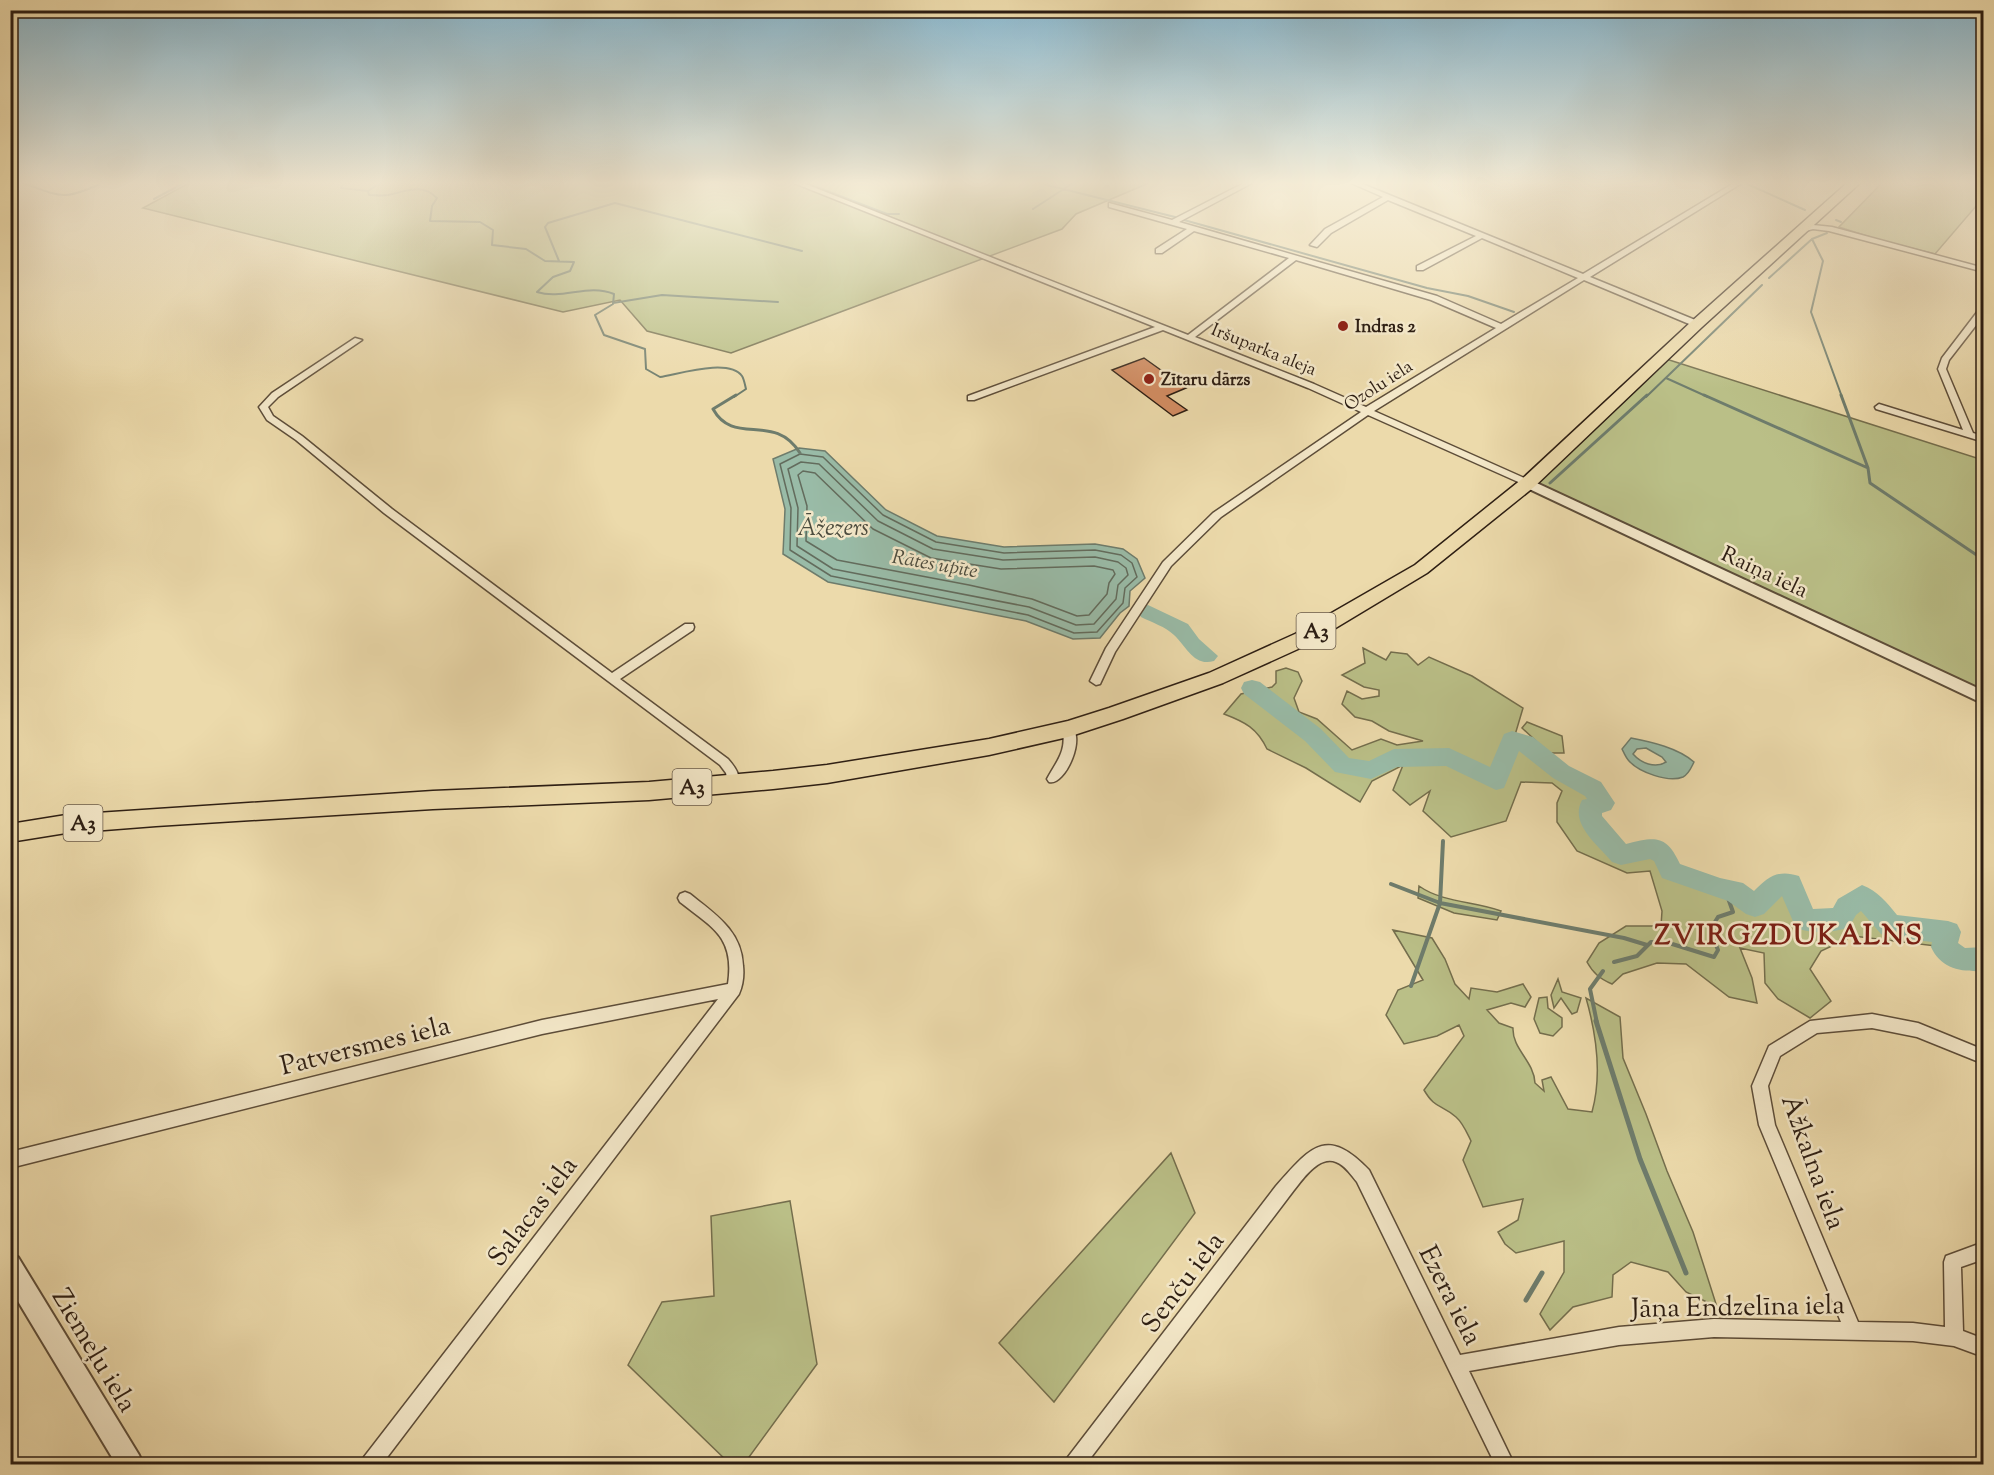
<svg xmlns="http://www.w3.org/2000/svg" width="1994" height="1475" viewBox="0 0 1994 1475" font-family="'Sorts Mill Goudy',serif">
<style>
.green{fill:#babf87;stroke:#746e4d;stroke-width:1.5}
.water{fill:#99bba7;stroke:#6e7c6c;stroke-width:1.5;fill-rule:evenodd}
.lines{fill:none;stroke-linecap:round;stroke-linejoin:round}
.shore{stroke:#636c5d;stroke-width:1.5}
.stream-far3{stroke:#6e7c6c;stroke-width:2}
.stream-far2{stroke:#6e7c6c;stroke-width:3}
.stream-far1{stroke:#6e7c6c;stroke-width:4}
.stream{stroke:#6e7c6c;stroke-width:5}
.river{fill:#99bba7;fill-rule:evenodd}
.building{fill:#d28c62;stroke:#2d1e13;stroke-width:1.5}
.minor-casing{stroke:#5d4d39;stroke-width:3}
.tertiary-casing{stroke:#5d4d39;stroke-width:4}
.trunk-casing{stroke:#2d1e13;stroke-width:3}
.minor{fill:#f3e7c8;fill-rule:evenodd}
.tertiary{fill:#f3e7c8;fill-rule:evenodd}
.trunk{fill:#ecdaab;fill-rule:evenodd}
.poi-dot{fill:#8f2418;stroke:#f3e7c8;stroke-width:2}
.labels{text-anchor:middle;stroke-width:5;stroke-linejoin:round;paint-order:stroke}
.far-poi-label{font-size:18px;font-weight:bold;fill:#2d1e13;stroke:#f3e7c8;text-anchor:start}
.far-street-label{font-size:18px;fill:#2d1e13;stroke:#f3e7c8}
.far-water-label{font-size:20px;font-style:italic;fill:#4d4d3f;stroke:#f3e7c8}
.shield{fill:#f3e7c8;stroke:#685a49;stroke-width:1.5}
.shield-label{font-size:21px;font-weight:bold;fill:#2d1e13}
.street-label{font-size:22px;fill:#2d1e13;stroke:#f3e7c8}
.water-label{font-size:24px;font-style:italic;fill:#4d4d3f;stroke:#f3e7c8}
.near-street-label{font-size:27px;fill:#2d1e13;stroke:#f3e7c8}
.district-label{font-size:28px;font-weight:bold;letter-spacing:1.5px;fill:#7a1f14;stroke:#f3e7c8}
</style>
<rect width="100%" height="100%" fill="#ecdaab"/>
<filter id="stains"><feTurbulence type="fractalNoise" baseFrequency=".00333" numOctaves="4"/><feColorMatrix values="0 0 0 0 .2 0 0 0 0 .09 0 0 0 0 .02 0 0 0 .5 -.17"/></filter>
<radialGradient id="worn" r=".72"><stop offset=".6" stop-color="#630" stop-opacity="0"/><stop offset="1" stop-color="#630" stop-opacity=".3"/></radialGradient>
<path class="green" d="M189 183H1149L1076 214 1062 229 731 353 647 331 620 300 563 312 143 208Z
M1882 183H1983V198L1935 254 1876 239 1839 227Z
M1663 358 1983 460V698L1528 483Z
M1363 648 1386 660 1391 652 1407 654 1418 665 1429 657 1472 676 1523 708 1515 735 1544 754 1561 772 1593 789 1603 803 1590 807V819L1621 855 1649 850 1663 854 1671 871 1720 889 1734 891 1755 906 1778 884H1790L1805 920 1840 919 1847 907 1862 896 1877 909 1890 926 1948 932 1944 947 1853 936 1821 951 1810 969 1831 1001 1810 1018 1778 999 1765 983 1764 953 1740 948 1752 978 1757 1003 1729 997 1686 964 1657 963 1623 974 1612 984C1600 979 1593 973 1587 962L1599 943 1626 926H1661L1662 911 1650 871 1627 873 1577 851 1557 822V803L1562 791 1552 783 1521 782 1506 821 1451 837 1423 811 1430 791 1410 805 1393 790 1403 765 1372 781 1360 802 1306 768 1267 749C1257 728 1245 722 1224 714L1241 694 1272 687 1276 683V671L1286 668 1298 672 1302 681 1294 698 1299 712 1317 719 1352 750 1381 739 1397 745 1423 741 1389 731 1372 721 1355 717 1342 704 1347 691 1362 699 1379 696V690L1364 687 1342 675 1365 663Z
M1527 722 1562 736 1564 753H1549L1522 728Z
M1419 886C1443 903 1475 901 1501 911L1497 920 1454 913 1418 898Z
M1393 930 1432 938 1445 959 1455 984 1469 999 1471 988 1497 992 1523 984 1531 997 1525 1007 1511 1003 1487 1010 1499 1023 1513 1028C1512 1049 1534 1061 1535 1083L1544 1091 1542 1080 1551 1077 1568 1109 1592 1112C1602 1076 1596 1033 1586 998L1620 1017 1623 1058 1646 1114 1667 1171 1693 1232 1717 1307 1686 1292 1668 1272 1631 1262 1613 1275 1612 1297 1573 1307 1550 1330 1540 1314 1564 1272V1241L1516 1253 1505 1244 1498 1232 1518 1220 1523 1199 1483 1207 1463 1160 1471 1141C1467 1133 1463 1123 1456 1117 1441 1104 1435 1109 1424 1090L1464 1036 1459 1025 1437 1036 1404 1044 1386 1015 1398 990 1423 980Z
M1558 979 1562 992 1581 998 1577 1012 1572 1014 1561 998 1554 1008 1551 995Z
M1547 997 1548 1008 1562 1018V1027L1553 1036 1540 1033 1534 1019 1539 998Z
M1171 1153 1195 1213 1054 1402 999 1343Z
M790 1201 817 1364 744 1464H730L628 1365 662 1302 714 1296 711 1216Z"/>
<path class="water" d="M799 448 825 451 886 510 937 536 1004 547 1095 544 1123 549 1137 559 1145 578 1130 591 1129 606 1120 613 1100 638 1073 639 1026 621 828 582 783 554 785 509 773 459Z
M1631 738C1652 742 1678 748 1694 762 1691 768 1689 774 1683 777 1668 783 1639 772 1629 761 1626 758 1624 753 1622 749ZM1646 748 1662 757 1666 762C1655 769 1641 763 1633 754L1637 749Z"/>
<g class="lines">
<path class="shore" d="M800 454 823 457 883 515 936 542 1004 553 1095 550 1121 555 1132 563 1137 577 1125 588 1123 603 1097 632 1074 633 1028 615 831 576 790 550 791 508 780 464Z
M801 462 819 464 878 521 933 549 1003 560 1095 557 1118 562 1126 568 1128 575 1118 585 1116 599 1094 624 1076 625 1029 607 833 569 797 546 798 508 788 469Z
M803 471 815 473 873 529 931 558 1001 569 1094 566 1113 570 1115 574 1109 583 1107 594 1089 615 1077 616 1032 599 969 585 837 560 806 541 807 506 798 475Z"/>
<path class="stream-far3" d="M23 183C62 197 63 201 102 183
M343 183 341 188 368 191 369 195C375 195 382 196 388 195 407 191 422 183 437 198L432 206 430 221 480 222 493 230 492 245 526 249 545 261 574 262 570 271 553 277 537 292C563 300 588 283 614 294L613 304 595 315 604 335 645 349 646 369 660 377C679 374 729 358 742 376 744 379 745 385 746 389L734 397
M812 183 809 184 887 214H899
M1039 183 1175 217
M1745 183 1805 210
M368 191 380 183
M154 199 184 183
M1033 209 1073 183
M1184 220 1427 288 1468 296 1514 312
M1836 220 1841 222
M1812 239 1823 261 1811 312 1842 397
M559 261 545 227 548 223 615 203 802 251
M1769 278 1812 239 1827 233
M613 303 662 295 778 302
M1666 378 1708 397
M1646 397 1762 285"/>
<path class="stream-far2" d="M736 395 713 409C734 447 774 411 800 453
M1704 395 1868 468
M1841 395 1868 468 1870 483 1984 560
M1550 483 1647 395"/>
<path class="stream-far1" d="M1391 884 1440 903 1624 938 1647 945
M1614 962 1637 956 1651 942 1669 943 1714 957 1718 950 1710 930 1718 917 1733 912 1728 898 1720 889
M1411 986 1440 903 1443 841
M1597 1023 1590 989 1603 971"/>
<path class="stream" d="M1596 1021 1640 1159 1686 1273
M1526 1300 1542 1273"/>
<path class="river" d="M1148 605 1188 624 1199 639 1218 656 1214 661C1194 667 1187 647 1174 635 1166 627 1151 622 1141 617L1138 612 1141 607Z
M1252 680 1260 682 1321 729 1349 758 1369 761 1394 749 1449 748 1490 767 1504 734 1512 731 1533 737 1569 766 1601 782 1615 803 1611 810 1602 813V816L1626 844C1655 837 1666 834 1680 864L1720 878 1743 883 1754 891C1768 877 1778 869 1799 876L1813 909 1833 908 1838 899 1862 885C1878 891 1887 903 1897 915L1948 921 1957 924 1961 932 1958 943 1965 948 1984 947V971C1961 972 1941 969 1931 947L1932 942 1890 937 1881 934 1861 911 1856 915 1849 927C1834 933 1811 934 1796 928L1782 896 1764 914 1755 917 1746 914 1728 901 1662 878 1654 861 1650 859 1621 865 1612 862C1598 845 1569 824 1582 800L1587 799 1585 796 1553 778 1519 751 1504 788 1496 790 1446 766 1397 767 1371 779 1335 772 1305 741 1244 694 1241 688 1244 682Z"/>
</g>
<path class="building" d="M1144 358 1186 388 1167 396 1187 410 1173 416 1112 370Z"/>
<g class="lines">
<defs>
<path id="minor" d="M794 183H803L1188 335 1289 258 1194 231 1162 253H1156V249L1187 229 1109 207V203L1172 220 1244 183H1252L1179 222 1437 296 1501 324 1578 278 1482 238 1423 270H1417V266L1476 236 1388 200 1331 233 1317 247 1310 245 1325 229 1383 197 1351 183H1360L1583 274 1734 183H1742L1590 277 1700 322V326H1694L1584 280 1374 411 1531 481V485H1525L1368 415 1221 517 1171 566 1115 652 1100 684 1096 685 1090 681 1106 648 1163 562 1213 513 1361 412 1308 388 1163 330 974 400H968V396L1155 327ZM1296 260 1431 300 1496 328 1366 407 1314 384 1195 337Z
M1813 225 1832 227 1984 268V272L1829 231 1813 229 1802 232 1798 230Z
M1981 307H1984V315L1949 360 1946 369 1973 433 1984 436V442L1876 409 1875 407 1879 404 1963 430 1938 369 1942 358Z
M355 338 362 340 278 397 268 407 273 416 302 436 392 509 612 673 685 624H693L694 627 693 630 620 679 728 759C735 767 742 776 737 787H729L726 773 720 765 384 513 296 440 267 420 259 407 272 393Z
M1068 724C1089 733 1065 787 1049 782L1047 779C1056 762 1068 750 1062 729Z
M685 892 690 894C715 914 742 931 743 966 744 975 743 985 739 994L382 1464H362L364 1457 718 999 542 1034 10 1168V1152L542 1020 728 984C735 937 713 928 680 902L678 898 680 894Z
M1872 1014 1918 1023 1984 1050V1064L1917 1037 1872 1028 1817 1033 1780 1056 1768 1086 1775 1125 1858 1322 1913 1323 1945 1327 1944 1262 1946 1256 1984 1242V1259L1961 1267 1963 1331 1984 1339V1357L1954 1346 1913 1341 1714 1337 1619 1345 1469 1371 1514 1464H1495L1357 1182C1351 1175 1345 1165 1336 1162 1317 1154 1298 1186 1288 1198L1086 1464H1066L1068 1457 1276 1186C1310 1148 1326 1125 1369 1170L1460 1355 1619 1327 1714 1319 1841 1322 1759 1125 1752 1086 1769 1046 1810 1021Z"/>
<path id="tertiary" d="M1528 479 1984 691V704L1523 486 1521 483 1523 480Z
M10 1254 18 1257 139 1455 143 1464H116L10 1288Z"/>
<path id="trunk" d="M1847 183H1860L1702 327 1534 487 1427 573 1309 644 1223 683 1123 719 1068 737 989 755 827 783 773 789 649 800 433 809 156 826 66 833 10 842V824L66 815 433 791 649 782 773 771 827 765 989 739 1068 721 1109 708 1209 673 1295 634 1415 565 1522 479 1692 321Z"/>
</defs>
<use href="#minor" class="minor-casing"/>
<use href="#tertiary" class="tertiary-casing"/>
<use href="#trunk" class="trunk-casing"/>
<use href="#minor" class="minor"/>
<use href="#tertiary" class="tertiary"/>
<use href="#trunk" class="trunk"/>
</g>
<linearGradient id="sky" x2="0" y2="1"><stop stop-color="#88b7ce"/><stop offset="0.47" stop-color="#f6eed9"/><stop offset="1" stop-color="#f6eed9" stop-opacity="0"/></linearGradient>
<rect width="1994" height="389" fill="url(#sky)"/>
<g class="poi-dot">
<circle cx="1343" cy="326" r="6"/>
<circle cx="1149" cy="379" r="6"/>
</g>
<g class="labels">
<g class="far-poi-label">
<text x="1355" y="332">Indras 2</text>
<text x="1161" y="385">Zītaru dārzs</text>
</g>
<g class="far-street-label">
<text transform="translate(1264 349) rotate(22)" y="6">Iršuparka aleja</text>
<text transform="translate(1378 385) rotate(-33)" y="6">Ozolu iela</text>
</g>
<g class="far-water-label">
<text transform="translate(935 563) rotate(10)" y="7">Rātes upīte</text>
</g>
<g class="shield">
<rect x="1296.5" y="613" width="39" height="36" rx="4.5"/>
<rect x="672.5" y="769" width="39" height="36" rx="4.5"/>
<rect x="63.5" y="805" width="39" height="36" rx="4.5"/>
</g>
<g class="shield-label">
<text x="1316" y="638">A3</text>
<text x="692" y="794">A3</text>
<text x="83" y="830">A3</text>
</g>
<g class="street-label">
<text transform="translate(1765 571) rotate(25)" y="8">Raiņa iela</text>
</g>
<g class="water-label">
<text x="833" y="535">Āžezers</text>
</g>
<g class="near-street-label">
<text transform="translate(365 1045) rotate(-14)" y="9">Patversmes iela</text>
<text transform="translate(1814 1162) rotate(70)" y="9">Āžkalna iela</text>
<text transform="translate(532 1211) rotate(-53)" y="9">Salacas iela</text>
<text transform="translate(1182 1282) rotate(-53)" y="9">Senču iela</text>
<text transform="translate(1451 1295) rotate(63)" y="9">Ezera iela</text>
<text transform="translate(1738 1306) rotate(-1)" y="9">Jāņa Endzelīna iela</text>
<text transform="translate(95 1350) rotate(59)" y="9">Ziemeļu iela</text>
</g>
<g class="district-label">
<text x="1789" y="944">ZVIRGZDUKALNS</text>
</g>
</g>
<rect width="1994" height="1475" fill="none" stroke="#ecdaab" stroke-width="36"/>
<rect x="12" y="12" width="1970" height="1451" fill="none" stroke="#2d1e13" stroke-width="3"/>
<rect x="18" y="18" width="1958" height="1439" fill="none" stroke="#2d1e13" stroke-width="1.5"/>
<rect width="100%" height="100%" filter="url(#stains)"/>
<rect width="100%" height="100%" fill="url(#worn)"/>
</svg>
